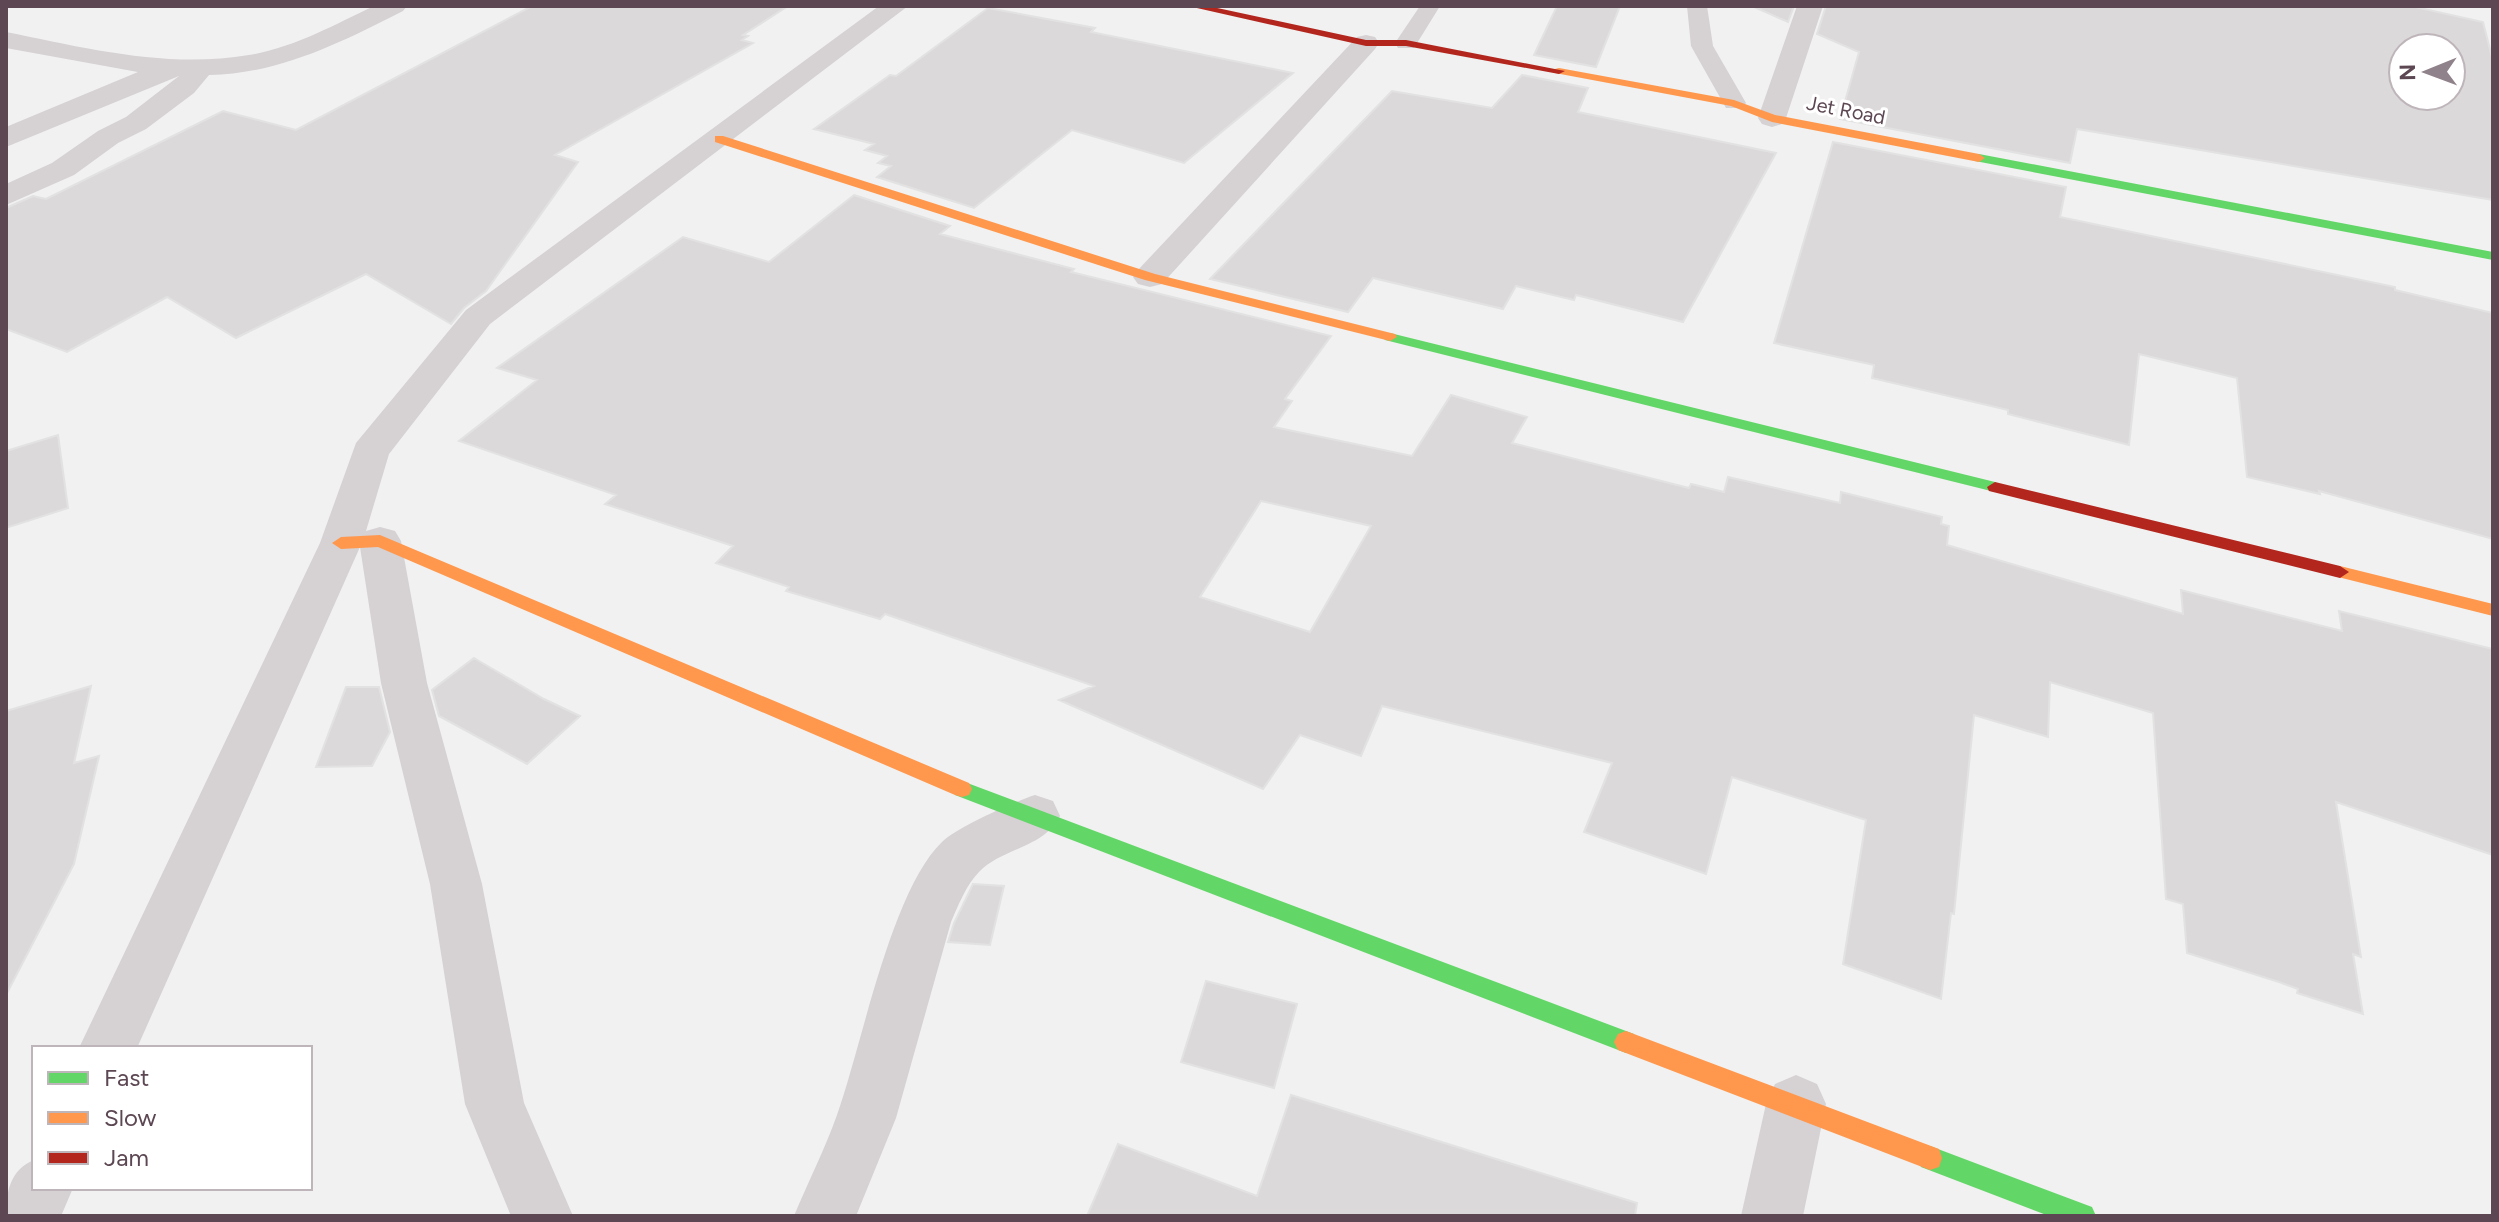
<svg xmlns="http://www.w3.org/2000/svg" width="2499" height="1222" viewBox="0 0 2499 1222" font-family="Figtree,sans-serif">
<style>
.building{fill:#dcd9da;stroke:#e3e2e2;stroke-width:2;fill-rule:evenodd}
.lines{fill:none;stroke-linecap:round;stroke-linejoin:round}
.lane{fill:#d6d1d3;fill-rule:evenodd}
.street{fill:#d6d1d3;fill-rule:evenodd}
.fast{fill:#63d668;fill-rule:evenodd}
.slow{fill:#ff974d;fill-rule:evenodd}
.jam{fill:#b3261e;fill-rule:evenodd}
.labels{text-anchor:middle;stroke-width:6;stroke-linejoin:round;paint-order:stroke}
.far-street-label{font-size:20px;fill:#5c4753;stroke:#fff}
</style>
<rect width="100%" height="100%" fill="#f0f1f0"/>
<path class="building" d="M532 6H788L743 35 748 36 742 40 753 43 555 155 578 162 486 291 464 308 451 324 366 274 236 338 167 297 67 352 6 329V208L33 196 46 199 223 111 296 130Z
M1557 6H1620L1596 67 1534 55Z
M1752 6H1794L1788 22Z
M1826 6H2411L2483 22 2493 61V200L2077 129 2070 163 1840 119 1859 52 1817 34ZM2403 48H2451V96H2403Z
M988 8 1095 28 1091 32 1293 73 1184 163 1072 130 974 208 877 177 891 166 878 163 887 156 865 150 874 144 814 129 890 75 896 76Z
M1522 75 1588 88 1578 112 1776 153 1683 322 1576 295 1574 300 1516 286 1503 309 1373 278 1348 312 1210 279 1392 91 1492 108Z
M1833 142 2066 187 2060 217 2395 287V290L2493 313V539L2319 491 2320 494 2247 477 2237 378 2139 354 2129 445 2008 414V410L1872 378 1874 365 1774 343Z
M854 195 950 226 940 234 1074 269 1071 272 1331 336 1285 399 1292 401 1274 427 1412 456 1451 395 1527 417 1512 443 1689 488 1691 484 1724 492 1728 477 1840 503 1841 492 1942 517 1941 524 1949 526 1947 545 2183 614 2181 590 2342 631 2339 611 2493 649V855L2336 802 2361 957 2353 954 2363 1014 2297 993 2298 989 2279 982 2187 953 2183 904 2166 899 2153 713 2050 682 2048 737 1974 715 1954 914 1951 913 1941 999 1843 964 1866 820 1732 777 1706 874 1584 832 1612 763 1382 706 1361 756 1300 735 1263 789 1059 700 1094 686 885 614 880 619 786 591 789 587 716 563 733 546 605 504 616 495 459 441 537 380 497 368 683 237 769 262ZM1261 501 1371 526 1310 632 1200 597Z
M58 435 68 508 6 528V451Z
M474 658 544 699 580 716 527 764 439 716 432 690Z
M91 686 74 763 99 756 74 864 6 995V711Z
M346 687H379L390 732 372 766 316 767Z
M973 884 1004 886 990 945 948 942 954 923Z
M1206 981 1297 1004 1274 1088 1181 1062Z
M1291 1095 1637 1203 1635 1216H1087L1118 1144 1257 1196Z"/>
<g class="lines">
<path class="lane" d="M1420 6H1440L1414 48H1398L1395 43Z
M1687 6H1707L1713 46 1746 103 1742 108H1726L1691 46Z"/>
<path class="street" d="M374 6H407L403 11C342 42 279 74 209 75L194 93 146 129 118 143 74 175 6 205V184L52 163 98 131 126 117 179 76 6 147V127L138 72 6 48V32C85 48 168 69 249 55 293 48 334 25 374 6Z
M879 6H908L490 324 389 454 366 531 380 527 395 531 401 541 427 683 482 884 524 1103 573 1216H511L465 1104 430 884 381 683 360 547 137 1048H79L320 543 356 443 466 310Z
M1797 6H1823L1786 118 1782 124 1772 127 1762 124 1758 118Z
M1366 35 1375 37 1379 43 1375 49 1162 284 1150 287 1138 284 1133 277 1138 270 1357 37Z
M1035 795 1053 801 1060 816C1044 848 1002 848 979 872 966 885 958 906 951 922L896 1118 856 1216H794C808 1182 825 1149 837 1115 862 1045 891 891 942 842 957 827 1014 802 1035 795Z
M1796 1075 1817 1084 1826 1104 1803 1216H1741L1766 1104 1775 1084Z
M34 1160V1188H73L61 1216H6C6 1192 10 1170 34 1160Z"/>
<path class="fast" d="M1979 154 2493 252V260L1975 161 1973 158Z
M1390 333 1995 482 2003 487 1995 492 1385 340 1383 337Z
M962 781 1626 1031 1634 1034 1638 1042 1634 1050 1626 1053 955 795 952 789 955 783Z
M1930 1146 2092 1207 2096 1216H2049L1921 1167 1918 1158 1921 1149Z"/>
<path class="slow" d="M1559 68 1734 100 1775 115 1979 154 1985 158 1979 162 1772 122 1731 106 1555 73V69Z
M715 136H723L1155 274 1395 334 1397 337 1390 341 1145 280 715 142Z
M380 535 969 783 972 789 969 795 962 797 955 795 378 547 341 549 332 543 341 537Z
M2340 566 2493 604V616L2334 576 2331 572 2334 568Z
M1626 1031 1939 1149 1942 1158 1939 1167 1930 1170 1618 1050 1614 1042 1618 1034Z"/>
<path class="jam" d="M1188 6H1208L1366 40H1406L1565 71 1559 74 1406 46H1366Z
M1995 482 2340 566 2349 572 2340 578 1989 491 1987 487Z"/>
</g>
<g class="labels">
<g class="far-street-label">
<text transform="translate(1846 110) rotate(11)" y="7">Jet Road</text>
</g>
</g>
<rect width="2499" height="1222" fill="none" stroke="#5c4753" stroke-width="16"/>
<rect x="32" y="1046" width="280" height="144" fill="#ffffff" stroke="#beb5ba" stroke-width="2"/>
<rect x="48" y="1072" width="40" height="12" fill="#63d668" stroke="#beb5ba" stroke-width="2"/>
<text x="104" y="1086" font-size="24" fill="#5c4753">Fast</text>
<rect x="48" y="1112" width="40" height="12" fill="#ff974d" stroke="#beb5ba" stroke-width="2"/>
<text x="104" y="1126" font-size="24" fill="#5c4753">Slow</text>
<rect x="48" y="1152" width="40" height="12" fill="#b3261e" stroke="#beb5ba" stroke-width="2"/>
<text x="104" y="1166" font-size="24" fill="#5c4753">Jam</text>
<g transform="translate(2427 72) rotate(269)"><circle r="38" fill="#ffffff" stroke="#beb5ba" stroke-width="2"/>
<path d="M0-6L14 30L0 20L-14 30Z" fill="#90828a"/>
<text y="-12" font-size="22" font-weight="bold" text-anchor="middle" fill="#5c4753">N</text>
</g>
</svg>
